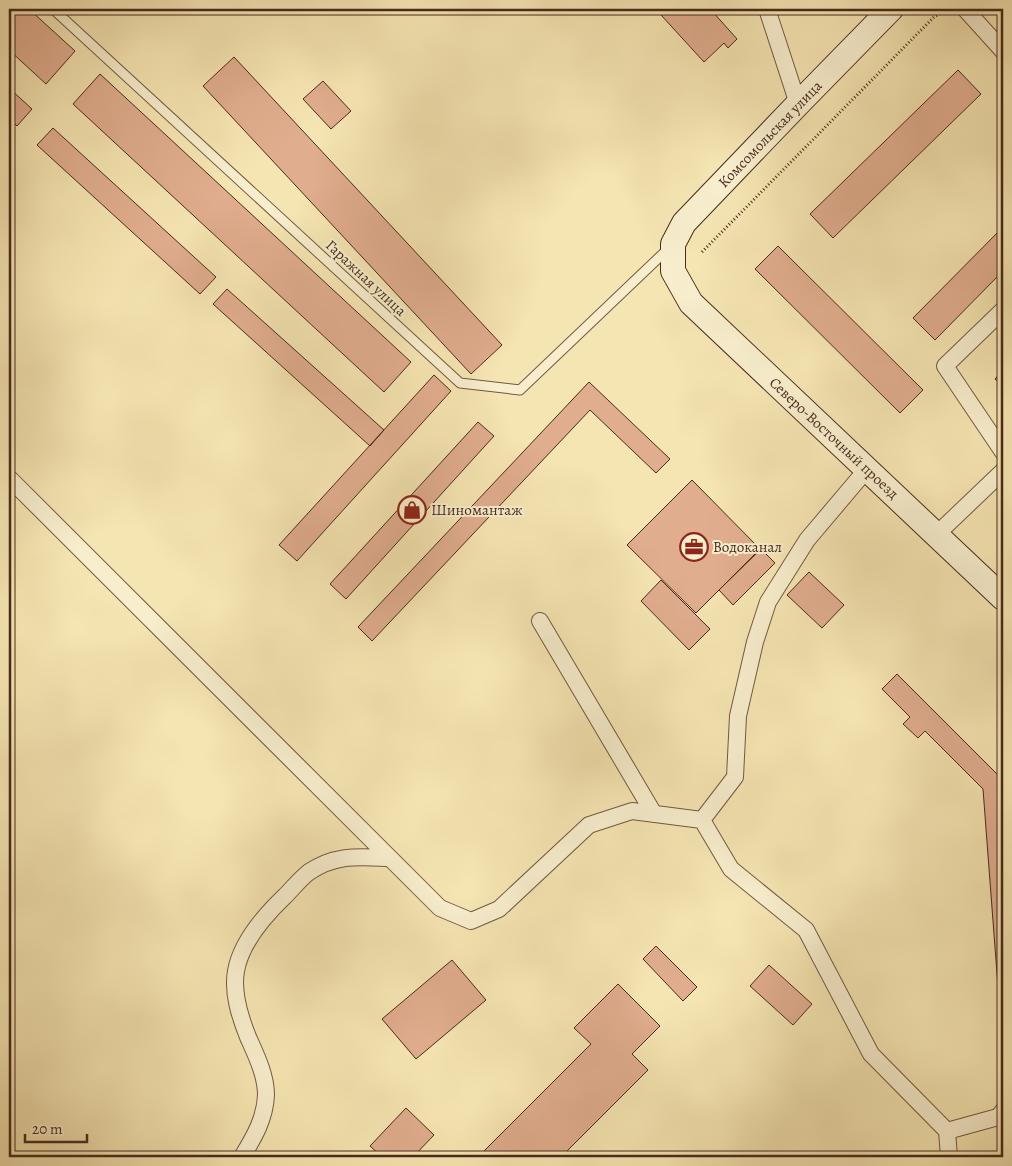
<svg xmlns="http://www.w3.org/2000/svg" width="1012" height="1166" viewBox="0 0 1012 1166" font-family="Alegreya,serif">
<style>
.building{fill:#e0ad8e;stroke:#482a1c}
.lines{fill:none;stroke-linecap:round;stroke-linejoin:round}
.lane-casing{stroke:#735942;stroke-width:11}
.street-casing{stroke:#735942;stroke-width:18}
.secondary-casing{stroke:#482a1c;stroke-width:26}
.path{stroke:#482a1c;stroke-width:3;stroke-dasharray:1 2.5;stroke-linecap:butt}
.lane{stroke:#f8eecd;stroke-width:9}
.street{stroke:#f8eecd;stroke-width:16}
.secondary{stroke:#f8eecd;stroke-width:24}
.labels{text-anchor:middle;stroke-width:4;stroke-linejoin:round;paint-order:stroke}
.street-label{font-size:15px;fill:#482a1c;stroke:#f8eecd}
.poi-label{font-size:15px;fill:#482a1c;stroke:#f8eecd;text-anchor:start}
</style>
<rect width="100%" height="100%" fill="#f5e5b2"/>
<filter id="stains"><feTurbulence type="fractalNoise" baseFrequency=".004" numOctaves="4"/><feColorMatrix values="0 0 0 0 .2 0 0 0 0 .09 0 0 0 0 .02 0 0 0 .5 -.17"/></filter>
<radialGradient id="worn" r=".72"><stop offset=".6" stop-color="#630" stop-opacity="0"/><stop offset="1" stop-color="#630" stop-opacity=".3"/></radialGradient>
<path class="building" d="M9 9H29L75 51 46 84 9 50Z
M667 9H703L708 15 712 11 737 39 728 48 724 43 704 62 661 15Z
M234 57 502 345 471 374 203 86Z
M958 70 981 94 833 238 810 214Z
M100 74 411 362 384 392 73 104Z
M323 81 351 111 331 129 303 99Z
M9 88 32 109 17 126 9 118Z
M53 128 216 277 200 294 37 145Z
M1003 227V271L935 340 913 318Z
M778 246 923 390 900 413 755 269Z
M227 289 384 430 370 446 213 304Z
M1003 370V387L995 379Z
M434 375 451 391 297 561 279 545Z
M589 382 670 459 656 473 590 410 372 641 358 627Z
M478 422 494 436 346 599 330 584Z
M692 480 760 549 696 613 627 545Z
M761 549 775 563 733 605 719 590Z
M809 572 844 605 822 628 787 595Z
M661 580 710 629 689 650 641 601Z
M897 674 1003 780V992L998 987 983 789 925 731 918 738 903 724 910 717 882 689Z
M656 946 697 987 683 1001 643 959Z
M452 960 486 1000 416 1059 382 1019Z
M769 965 812 1004 793 1025 750 986Z
M618 984 660 1026 632 1054 648 1070 561 1157H478L591 1044 574 1028Z
M406 1108 434 1135 413 1157H382L370 1146Z"/>
<g class="lines">
<defs>
<path id="lane" d="M53 9 460 383 520 390 669 248"/>
<path id="street" d="M767 9 798 104
M965 9 1003 51
M1003 310 945 366 1003 452
M9 478 440 908 471 921 499 909 589 825 632 811 702 820 735 777 738 716 755 642 768 602 807 540 867 469
M936 535 1003 471
M540 621 654 814
M702 820 731 869 806 930 871 1054 947 1131 998 1117 1003 1111
M947 1131 949 1157
M242 1157C254 1137 265 1119 266 1095 266 1075 256 1055 248 1037 240 1017 232 993 236 971 241 942 264 916 285 896 293 888 300 879 309 872 336 854 358 857 389 858"/>
<path id="secondary" d="M891 9 798 104 684 223 673 244V271L691 303 1003 598"/>
</defs>
<use href="#lane" class="lane-casing"/>
<use href="#street" class="street-casing"/>
<use href="#secondary" class="secondary-casing"/>
<path class="path" d="M702 252 934 17 948 9"/>
<use href="#lane" class="lane"/>
<use href="#street" class="street"/>
<use href="#secondary" class="secondary"/>
</g>
<defs>
<symbol id="shop-ring" viewBox="-11 -11 22 22"><circle r="9.5" fill="#f8eecd" stroke="#8f2418" stroke-width="1.5"/><path d="M-5-2.5h2.3a2.7 3.5 0 0 1 5.4 0H5L5.5 6h-11ZM-1.5-2.5h3a1.5 2.3 0 0 0-3 0Z" fill="#8f2418"/></symbol>
<symbol id="office-ring" viewBox="-11 -11 22 22"><circle r="9.5" fill="#f8eecd" stroke="#8f2418" stroke-width="1.5"/><path d="M-6-3h4V-5.5h4V-3h4V5H-6ZM-1-4.5V-3h2v-1.5ZM-6 0V1H6V0Z" fill="#8f2418"/></symbol>
</defs>
<g fill-rule="evenodd">
<use href="#shop-ring" x="396" y="494" width="32" height="32"/>
<use href="#office-ring" x="678" y="531" width="32" height="32"/>
</g>
<g class="labels">
<g class="street-label">
<text transform="translate(770 134) rotate(-46)" y="5">Комсомольская улица</text>
<text transform="translate(366 278) rotate(43)" y="5">Гаражная улица</text>
<text transform="translate(834 438) rotate(43)" y="5">Северо-Восточный проезд</text>
</g>
<g class="poi-label">
<text x="431" y="515">Шиномантаж</text>
<text x="713" y="552">Водоканал</text>
</g>
</g>
<rect width="1012" height="1166" fill="none" stroke="#f5e5b2" stroke-width="30"/>
<rect x="10" y="10" width="992" height="1146" fill="none" stroke="#482a1c" stroke-width="2.5"/>
<rect x="15" y="15" width="982" height="1136" fill="none" stroke="#482a1c"/>
<path d="M25 1134v8h62v-8" fill="none" stroke="#482a1c" stroke-width="2.5"/>
<text x="32" y="1134" font-size="15" fill="#482a1c" stroke="#f8eecd" stroke-width="4" paint-order="stroke">20 m</text>
<rect width="100%" height="100%" filter="url(#stains)"/>
<rect width="100%" height="100%" fill="url(#worn)"/>
</svg>
